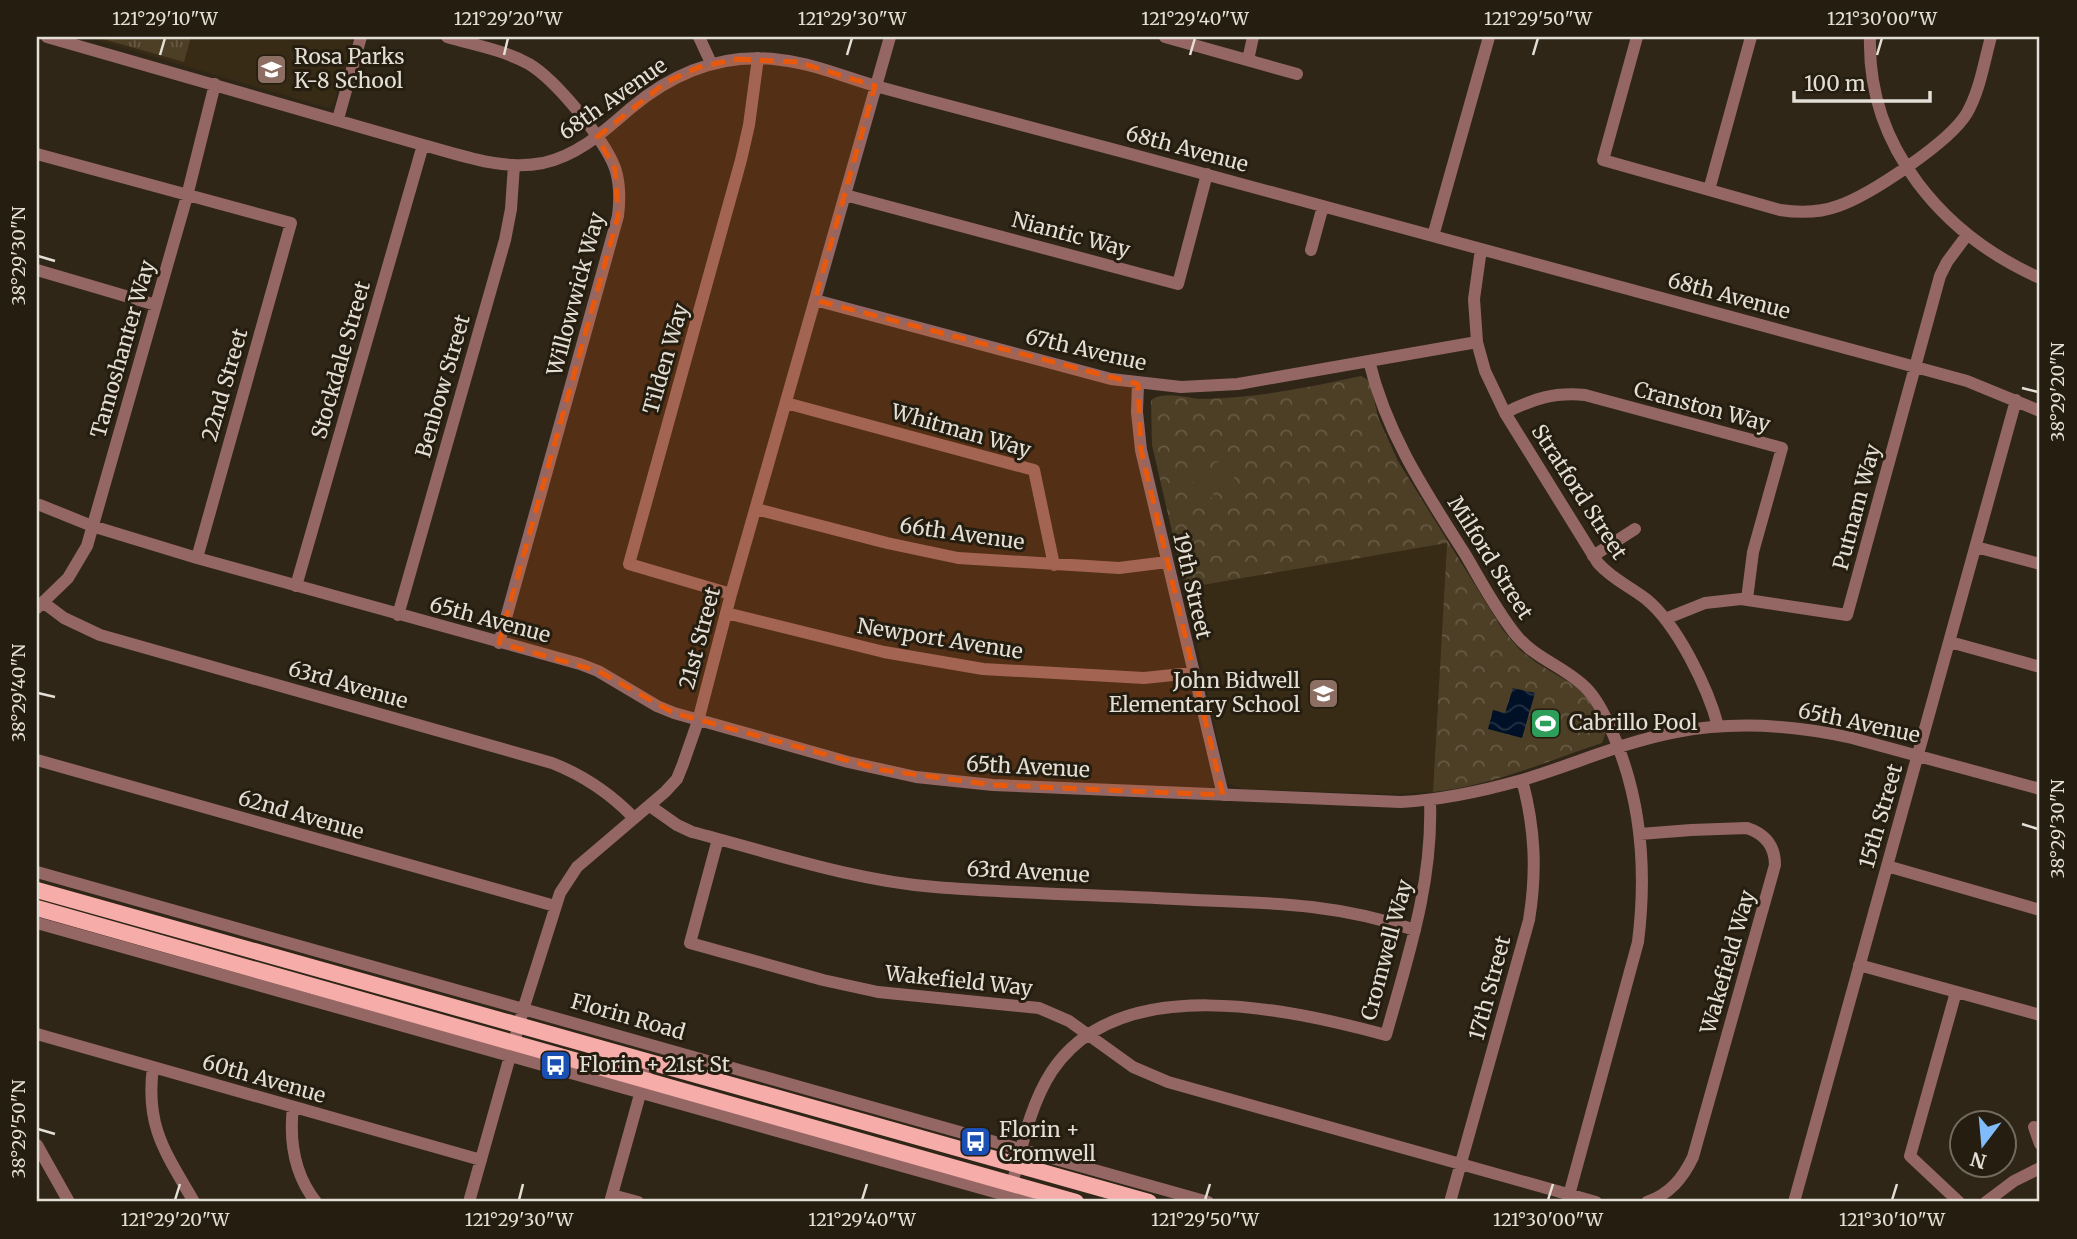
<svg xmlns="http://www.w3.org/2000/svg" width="2077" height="1239" viewBox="0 0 2077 1239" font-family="Merriweather,serif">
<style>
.built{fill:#372b16}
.grass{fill:url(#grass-tufts)}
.park{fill:url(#park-crowns)}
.pitch{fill:#4d3f26}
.water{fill:url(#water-waves)}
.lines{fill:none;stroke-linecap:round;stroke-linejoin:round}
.minor{stroke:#946765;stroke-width:12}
.major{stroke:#f6aca8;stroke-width:16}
.marked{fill:#e8590c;fill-opacity:0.2;stroke:#e8590c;stroke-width:5;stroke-dasharray:14 9;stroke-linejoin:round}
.ticks{fill:none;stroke:#e4dfd6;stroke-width:2.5}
.labels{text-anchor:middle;stroke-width:6;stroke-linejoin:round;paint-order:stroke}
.poi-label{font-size:21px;fill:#e4dfd6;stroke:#251d0f;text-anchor:start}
.street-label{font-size:21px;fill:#e4dfd6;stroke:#251d0f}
.neatline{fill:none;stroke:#e4dfd6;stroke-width:2.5}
.ticks-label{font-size:18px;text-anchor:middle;fill:#e4dfd6}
</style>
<defs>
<pattern id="grass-tufts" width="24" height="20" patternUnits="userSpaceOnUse" patternTransform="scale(1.75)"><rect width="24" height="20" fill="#4d3f26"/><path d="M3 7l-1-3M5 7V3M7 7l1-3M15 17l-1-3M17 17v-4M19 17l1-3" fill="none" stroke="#665a45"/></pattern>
<pattern id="park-crowns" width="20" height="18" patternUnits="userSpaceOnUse" patternTransform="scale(1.75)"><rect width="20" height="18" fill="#4d3f26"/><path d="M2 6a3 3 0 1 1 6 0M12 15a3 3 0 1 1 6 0" fill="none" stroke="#665a45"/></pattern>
<pattern id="water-waves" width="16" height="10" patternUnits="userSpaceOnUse" patternTransform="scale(1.75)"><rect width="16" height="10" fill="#001026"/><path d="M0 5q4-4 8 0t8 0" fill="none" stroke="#253245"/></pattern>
</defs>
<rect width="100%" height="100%" fill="#2f2618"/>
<path class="built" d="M86 37H354L335 102 328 108Z
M1447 542 1433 792 1393 794 1243 789 1227 783 1185 588Z"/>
<path class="grass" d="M96 37H191L184 62Z"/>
<path class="park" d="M1361 376 1370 381 1378 417 1398 461 1503 630 1520 650 1537 663 1577 687 1588 697 1606 732 1602 743C1547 761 1491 786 1433 792L1447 543 1185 588 1152 445 1151 400C1166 390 1187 399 1204 399 1257 398 1310 387 1361 376Z"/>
<path class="pitch" d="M1230 460 1237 491 1221 495 1214 463Z
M1206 465 1214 497 1198 501 1190 469Z"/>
<path class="water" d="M1513 688 1535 693 1522 738 1488 729 1493 710 1505 713Z"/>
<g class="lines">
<path class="minor" d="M47 37 423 145C462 155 502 171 543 163 579 155 604 131 631 108 674 72 724 52 781 60 816 64 849 79 883 88 964 110 1045 131 1127 153 1407 227 1687 304 1967 381L2040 411
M447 37C474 45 504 50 529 64 556 80 604 139 615 168 620 183 620 200 618 216L499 643
M699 37 711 63
M1165 37 1297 74
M1637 37 1603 160 1780 210C1800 213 1819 213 1838 206 1870 195 1950 142 1967 113 1980 90 1984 62 1991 37
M1870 37C1867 147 1943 235 2040 278
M1248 60 1253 37
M338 119 361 37
M37 154 291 223 197 558
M1709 190 1751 37
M845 195 1178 284 1207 174
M1433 236 1489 37
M1481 249 1474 299 1477 342 1485 371 1505 413 1598 563C1612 579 1629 586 1646 599 1677 624 1708 688 1718 726
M1311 250 1323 206
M37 270 156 305
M815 300 1111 379 1181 387 1238 384 1477 342
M1369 361C1387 435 1425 491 1465 554 1481 581 1496 610 1516 635 1535 659 1566 667 1587 689 1599 702 1606 718 1613 734 1642 801 1647 870 1638 942L1569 1195
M1138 384 1137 412 1141 450 1223 795
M786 403 1034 470 1054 565
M1505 413C1532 399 1554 392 1585 395L1782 448 1753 552 1747 599
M40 505 92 526 197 558 580 664 598 671 657 706 674 713 848 762 916 777 993 785 1401 802C1442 800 1483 791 1522 780 1573 765 1623 742 1676 732 1734 721 1794 725 1852 738L2040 789
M756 509 887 543 958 558 1119 568 1167 562
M1976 547 2040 564
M1593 556 1635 529
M296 586 423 145
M731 594 629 564 741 160 749 125 758 58
M44 603 64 618 100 635 552 763C585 776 610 793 634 818
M37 608 68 578 87 546 187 196 215 84
M726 613 884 652 983 669 1144 678 1192 673
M398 615 505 240 511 209 514 165
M1665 619 1705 603 1741 599 1847 615 1940 276 1947 262 1967 235
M1950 642 2040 667
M37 760 555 906
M650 806 677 825 692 832C773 853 851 880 935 887 1022 894 1109 895 1195 900 1275 903 1338 904 1415 930
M1640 834 1691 830 1747 828C1765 834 1775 846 1775 865L1693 1157C1683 1178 1670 1194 1647 1202
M718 839 690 943 823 980 878 992 1039 1008 1069 1021 1133 1067 1168 1082 1596 1202
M1887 866 2040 910
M37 872 1208 1202
M37 923 1030 1202
M1859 965 2040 1015
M1956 992 1910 1156 1959 1202
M37 1034 481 1160
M153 1067C145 1127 166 1153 194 1202
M293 1107C289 1142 294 1174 316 1202
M2034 1127 2040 1144
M37 1145 69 1202
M1010 1192C1021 1152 1029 1106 1052 1071 1119 970 1289 1009 1386 1035 1408 956 1433 883 1430 801
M612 1195 638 1202
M469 1202 523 1010 560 893 577 867 665 792 677 779 683 764 698 721 731 594 890 37
M610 1202 649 1062
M1450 1202 1529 920C1537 871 1535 828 1522 780
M1794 1202 2016 400
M1986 1202 2014 1181 2040 1168"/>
<path class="major" d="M37 890 1149 1202
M37 908 1076 1202"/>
</g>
<path class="marked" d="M737 59 798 62 875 86 815 300 1138 384 1141 450 1223 795 993 785 882 770 674 713 598 671 499 643 618 216 615 169 597 137 666 82 699 67Z"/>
<path class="ticks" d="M160 55 165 38M504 55 508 38M847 55 852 38M1190 55 1195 38M1533 55 1538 38M1877 55 1882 38M38 256 55 261M2022 388 2038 392M38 693 55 697M2022 824 2038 829M38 1129 55 1134M175 1200 180 1184M519 1200 523 1184M862 1200 867 1184M1205 1200 1210 1184M1548 1200 1553 1184M1892 1200 1897 1184"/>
<defs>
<symbol id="school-square" viewBox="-11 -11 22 22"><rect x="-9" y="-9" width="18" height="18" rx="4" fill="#8d6e63" stroke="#251d0f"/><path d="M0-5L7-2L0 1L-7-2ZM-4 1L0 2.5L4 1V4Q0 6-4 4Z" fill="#fff"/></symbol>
<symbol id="stadium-square" viewBox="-11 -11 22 22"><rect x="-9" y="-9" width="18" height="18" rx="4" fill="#2e9e5b" stroke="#251d0f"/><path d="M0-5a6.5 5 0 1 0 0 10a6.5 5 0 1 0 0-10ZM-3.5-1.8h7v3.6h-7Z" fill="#fff"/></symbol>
<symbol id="bus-square" viewBox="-11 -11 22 22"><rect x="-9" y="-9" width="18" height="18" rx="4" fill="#1a4fb4" stroke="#251d0f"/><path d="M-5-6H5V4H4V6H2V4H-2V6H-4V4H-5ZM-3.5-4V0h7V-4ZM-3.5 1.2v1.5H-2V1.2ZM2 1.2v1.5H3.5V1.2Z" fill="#fff"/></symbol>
</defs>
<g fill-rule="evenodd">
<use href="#school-square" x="254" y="52" width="35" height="35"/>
<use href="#school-square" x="1306" y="676" width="35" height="35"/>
<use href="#stadium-square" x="1528" y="706" width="35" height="35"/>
<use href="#bus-square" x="538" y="1048" width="35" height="35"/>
<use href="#bus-square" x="958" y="1124" width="35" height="35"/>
</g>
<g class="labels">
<g class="poi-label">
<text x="294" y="64">Rosa Parks<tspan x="294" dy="24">K-8 School</tspan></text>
<text x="1300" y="688" text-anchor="end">John Bidwell<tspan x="1300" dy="24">Elementary School</tspan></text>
<text x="1569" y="730">Cabrillo Pool</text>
<text x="579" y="1072">Florin + 21st St</text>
<text x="999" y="1137">Florin +<tspan x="999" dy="24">Cromwell</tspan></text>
</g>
<g class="street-label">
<text transform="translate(613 99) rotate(-35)" y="7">68th Avenue</text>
<text transform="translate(1187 149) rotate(15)" y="7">68th Avenue</text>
<text transform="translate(1071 235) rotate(15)" y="7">Niantic Way</text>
<text transform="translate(576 294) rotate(-75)" y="7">Willowwick Way</text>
<text transform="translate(1729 296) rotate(15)" y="7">68th Avenue</text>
<text transform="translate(123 349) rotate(-74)" y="7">Tamoshanter Way</text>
<text transform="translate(1086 350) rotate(13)" y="7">67th Avenue</text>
<text transform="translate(666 359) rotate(-74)" y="7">Tilden Way</text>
<text transform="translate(341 360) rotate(-74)" y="7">Stockdale Street</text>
<text transform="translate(225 385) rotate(-74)" y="7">22nd Street</text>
<text transform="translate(443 386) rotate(-74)" y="7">Benbow Street</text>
<text transform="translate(1702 407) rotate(15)" y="7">Cranston Way</text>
<text transform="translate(961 431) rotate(16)" y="7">Whitman Way</text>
<text transform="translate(1579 492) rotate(57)" y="7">Stratford Street</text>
<text transform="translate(1857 507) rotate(-75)" y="7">Putnam Way</text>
<text transform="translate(962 534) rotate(8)" y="7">66th Avenue</text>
<text transform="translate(1490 558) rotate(58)" y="7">Milford Street</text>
<text transform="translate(1192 586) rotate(77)" y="7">19th Street</text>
<text transform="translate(490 620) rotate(15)" y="7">65th Avenue</text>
<text transform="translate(700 638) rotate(-75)" y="7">21st Street</text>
<text transform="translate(940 639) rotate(9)" y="7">Newport Avenue</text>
<text transform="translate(348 685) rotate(16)" y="7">63rd Avenue</text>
<text transform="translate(1859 723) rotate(12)" y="7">65th Avenue</text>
<text transform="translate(1028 767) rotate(3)" y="7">65th Avenue</text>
<text transform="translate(301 815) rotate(16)" y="7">62nd Avenue</text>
<text transform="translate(1881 816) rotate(-74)" y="7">15th Street</text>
<text transform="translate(1028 872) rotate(3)" y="7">63rd Avenue</text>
<text transform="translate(1387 950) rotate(-75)" y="7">Cromwell Way</text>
<text transform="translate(1728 962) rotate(-74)" y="7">Wakefield Way</text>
<text transform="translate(959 981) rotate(6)" y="7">Wakefield Way</text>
<text transform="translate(1490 988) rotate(-75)" y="7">17th Street</text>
<text transform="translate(628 1017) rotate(16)" y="7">Florin Road</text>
<text transform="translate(264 1079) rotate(16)" y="7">60th Avenue</text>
</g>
</g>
<rect width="2077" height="1239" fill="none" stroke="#251d0f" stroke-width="77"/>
<g transform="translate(1983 1144) rotate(196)"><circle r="33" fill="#251d0f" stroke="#716b5f" stroke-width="2"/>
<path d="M0-5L12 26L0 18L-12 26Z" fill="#81bcfa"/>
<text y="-10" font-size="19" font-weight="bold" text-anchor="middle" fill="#e4dfd6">N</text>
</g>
<path d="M1794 91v10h136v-10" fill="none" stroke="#e4dfd6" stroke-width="3.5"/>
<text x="1804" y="91" font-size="21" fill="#e4dfd6" stroke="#251d0f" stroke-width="5" paint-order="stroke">100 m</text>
<rect x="38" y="38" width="2000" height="1162" class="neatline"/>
<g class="ticks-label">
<text x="165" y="25">121°29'10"W</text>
<text x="508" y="25">121°29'20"W</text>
<text x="852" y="25">121°29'30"W</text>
<text x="1195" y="25">121°29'40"W</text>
<text x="1538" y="25">121°29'50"W</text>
<text x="1882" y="25">121°30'00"W</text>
<text transform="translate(19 256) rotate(-90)" y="6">38°29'30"N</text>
<text transform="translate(2058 392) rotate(-90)" y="6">38°29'20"N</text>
<text transform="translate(19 693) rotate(-90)" y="6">38°29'40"N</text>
<text transform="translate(2058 829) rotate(-90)" y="6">38°29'30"N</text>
<text transform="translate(19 1129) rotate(-90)" y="6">38°29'50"N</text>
<text x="175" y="1226">121°29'20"W</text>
<text x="519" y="1226">121°29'30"W</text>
<text x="862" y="1226">121°29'40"W</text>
<text x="1205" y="1226">121°29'50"W</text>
<text x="1548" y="1226">121°30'00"W</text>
<text x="1892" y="1226">121°30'10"W</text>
</g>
</svg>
